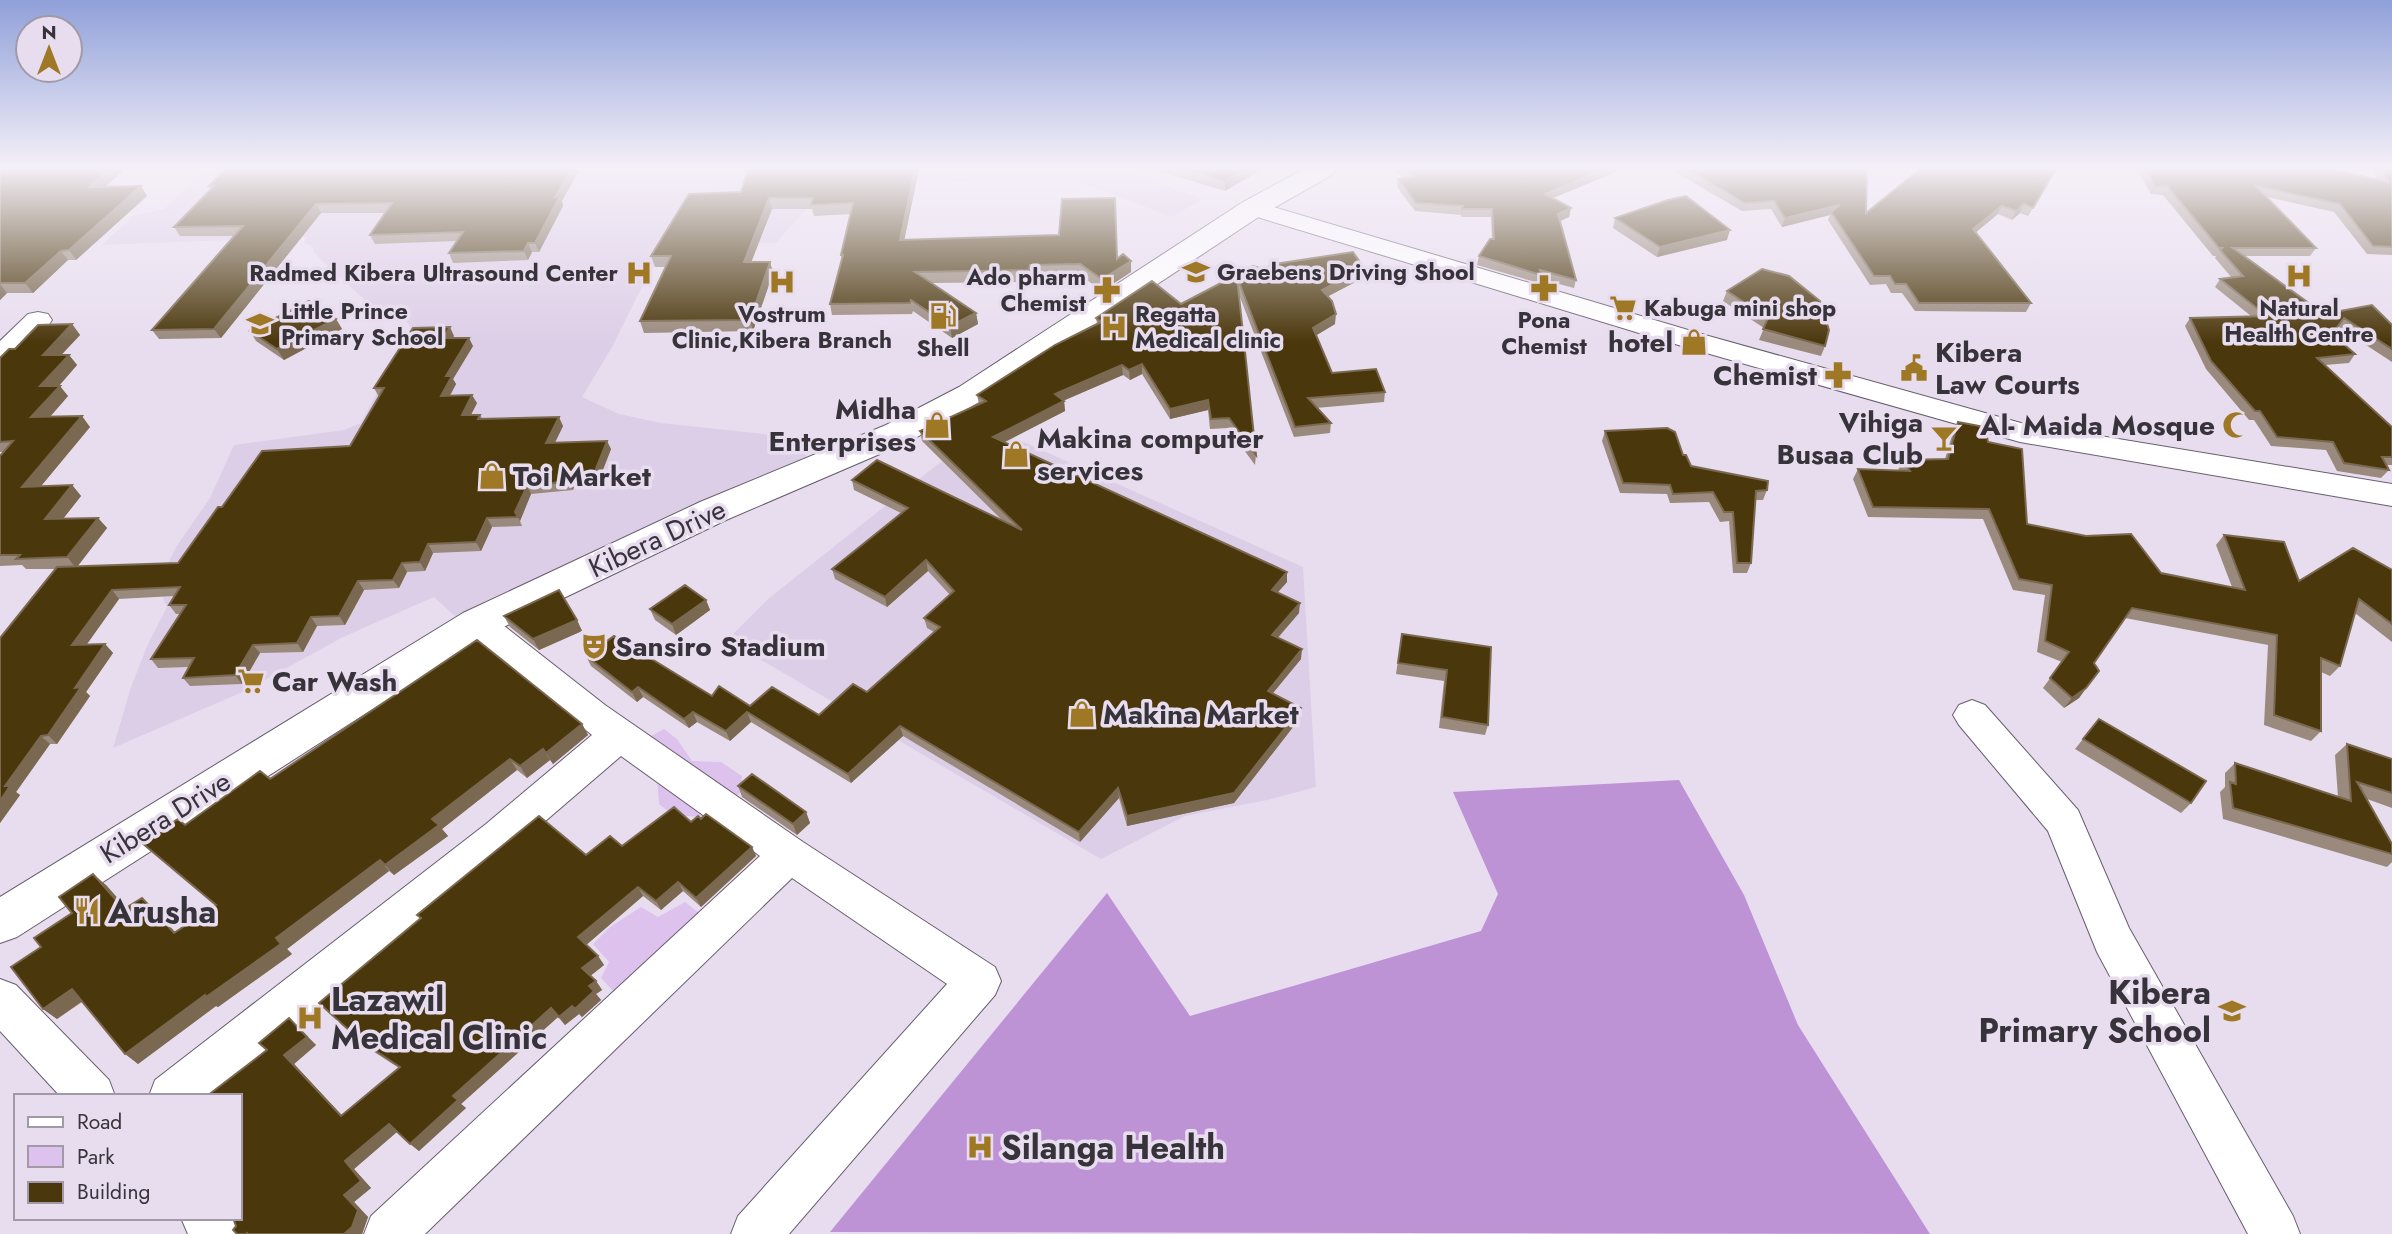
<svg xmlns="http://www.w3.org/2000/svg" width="2392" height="1234" viewBox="0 0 2392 1234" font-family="Jost,sans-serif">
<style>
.built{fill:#ddcee7}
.green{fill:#dec2ee}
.forest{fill:#bd93d6}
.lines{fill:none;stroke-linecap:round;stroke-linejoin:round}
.minor-casing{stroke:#685e6e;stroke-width:2}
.tertiary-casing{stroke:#685e6e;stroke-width:2}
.minor{fill:#fff;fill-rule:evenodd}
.tertiary{fill:#fff;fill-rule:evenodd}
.wall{fill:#9a8a7e}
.shaded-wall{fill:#7a6950}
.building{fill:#4b370c;stroke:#7a6950;stroke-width:2}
.labels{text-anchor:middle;stroke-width:7;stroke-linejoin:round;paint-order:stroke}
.far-poi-label{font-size:23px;font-weight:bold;fill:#37333a;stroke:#e8ddef;text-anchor:start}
.poi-label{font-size:28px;font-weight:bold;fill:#37333a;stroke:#e8ddef;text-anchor:start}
.street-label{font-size:28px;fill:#37333a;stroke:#e8ddef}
.near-poi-label{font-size:33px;font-weight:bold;fill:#37333a;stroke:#e8ddef;text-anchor:start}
</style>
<rect width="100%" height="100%" fill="#e8ddef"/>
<path class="built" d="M206 169H1118L1203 199 1172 217 1074 180 841 184 809 206 776 243H672L648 275 612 347 582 397 619 414 661 423 784 436 807 456 459 620 434 597 343 637 245 691 113 748 131 687 148 644 167 607 157 585 176 547 210 498 234 445 344 430 361 423 411 328 408 323 368 303 314 253 313 247 304 242 307 237 102 245 133 216 164 209Z
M997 430 1303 567 1316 787 1267 800 1185 816 1101 859 727 640 768 599 938 464Z"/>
<path class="green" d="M664 729 677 739 692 761 721 762 742 776 741 792 713 818 673 815 659 804 656 764 649 737Z
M685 902 699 913 626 1005 601 978 609 962 593 944 610 927 641 907 658 917Z"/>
<path class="forest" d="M1679 780 1744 895 1798 1025 1930 1234 830 1232 1107 893 1190 1016 1481 931 1498 894 1453 792Z"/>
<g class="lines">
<defs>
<path id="minor" d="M1253 201 1705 335 2021 423 2392 484V506L2020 442 1685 347 1244 213 1241 208 1244 203Z
M38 312 48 314 52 320 48 326 10 363 0 366V341L28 314Z
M477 610 489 614 605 705 803 842 995 967 1001 981 995 995 789 1234H731L738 1216 947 984 792 878 425 1234H364L371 1216 760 856 621 756 514 848 209 1096H149L155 1080 486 824 592 735 465 632 459 623 465 614Z
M1972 700 1985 705 2078 810 2129 928 2293 1216 2300 1234H2248L2097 952 2048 831 1959 725 1953 715 1959 705Z
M0 979 16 985 109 1080 115 1096H60L0 1031Z
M181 1218H239L245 1234H188Z"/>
<path id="tertiary" d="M1304 169H1336L1332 175 1263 214 981 401 910 441 726 520 491 633 17 937 0 943V897L463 613 700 502 886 425 959 387 1243 202Z"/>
</defs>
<use href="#minor" class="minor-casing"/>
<use href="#tertiary" class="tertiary-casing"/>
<use href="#minor" class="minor"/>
<use href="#tertiary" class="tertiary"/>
</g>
<path class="wall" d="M0 169 106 186H141L147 196 76 260H68L33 293H7L0 300Z
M919 169 904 240 1131 261V272L1102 291 1080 275 1031 276 1030 282 931 283 976 313 978 324 952 338 913 311 912 314 832 315 830 304 842 260 841 255 851 214 814 216 812 209H772L751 262H770L773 273 753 331 644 333 640 321 665 267H655L651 256 741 192Z
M1152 169H1262L1225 191Z
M1393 169H1623L1553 198 1571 208 1569 217 1560 221 1576 280 1574 288 1540 279 1539 283 1477 265 1479 256 1492 239 1491 217H1461V215L1415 211 1397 187 1398 179 1404 178Z
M1670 169H1867L1866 213 2057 169 2028 216 2020 213 2012 220 1998 214 1976 232 2031 303 2026 312 1915 311 1902 293H1891L1886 284 1870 285 1828 220 1830 215 1782 227 1771 209 1742 211Z
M2137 169H2331L2377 179 2372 169H2392V255L2367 254 2334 212 2267 197 2316 248 2310 256H2244L2324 314 2392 325V362L2337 326 2332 334 2355 354 2349 363 2325 365 2392 427V465H2386L2389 470 2381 478 2337 471 2326 450 2271 446 2254 420H2249L2206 369 2185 326 2190 318 2251 316 2215 287 2220 279 2232 278 2215 258 2216 256H2213L2163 195 2151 194Z
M209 186 562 201 563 206 539 252H532L528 260 453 263 449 253 457 241 375 244 370 235 386 213H321L221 338 159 339 152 330 235 236H180L174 227 211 190Z
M1615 218 1727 240 1657 257 1613 228Z
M1364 268 1363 278 1328 296 1335 324 1316 335 1332 373 1385 392 1384 402 1316 408 1331 423 1330 433 1294 437 1238 292 1256 455 1255 465 1228 428 1210 429 1208 410 1170 419 1142 374 1130 380 1123 375 1064 400 1065 411 1004 442 1287 582 1278 592 1299 613 1278 638 1301 659 1273 693 1300 718 1234 803 1127 826 1119 798 1080 842 903 736 851 783 751 722 730 741 697 722 689 728 643 697 637 702 591 666 586 656 712 696 750 706 819 715 867 692 934 632 927 628 924 618 950 595 928 571 887 607 835 579 832 569 901 513 854 490 852 480 1004 522 922 441 920 431 979 404 977 395 1097 324 1096 318 1181 304 1263 269Z
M1727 291 1825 346 1821 356 1759 340 1764 328 1723 301Z
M336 319 342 329 284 360 256 341 250 331Z
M72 324 80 335 61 355H69L77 365 59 386 68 396 50 417 90 427 41 486 72 485 81 496 63 519 98 518 107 528 78 566 178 563 222 507 350 446 379 397 374 388 454 336 452 338 473 346 453 379 456 384 450 396 477 403 471 415H480L482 418 563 426 555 443 611 449 597 485 574 486 573 490 531 494 520 521 522 526 492 527 481 551 433 553 425 571 407 572 399 588 364 590 345 625 317 626 303 652 260 653 242 684 190 686 183 678 189 667 158 668 151 659 180 614H176L169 605 174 596 119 599 86 645 105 644 113 653 86 692 90 696 57 744H50L16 792 20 795 0 823V638L55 569H26L22 565 0 566V456L3 452H0V358Z
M1958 422 1988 442 2027 524 2161 573 2232 587 2216 545 2224 535 2299 581 2392 570V642L2355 613 2340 666 2330 676 2321 672V731L2311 741 2264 725 2268 645 2125 618 2094 663 2099 671 2079 698 2064 708 2043 688 2062 662 2037 652 2045 595 2013 590 1983 519 1868 517 1853 479 1858 469 1898 471V470L1903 460 1945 459 1953 432Z
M1605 431 1683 455 1691 466 1767 490 1763 500H1755L1751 563 1747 573H1733L1729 521 1720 522 1709 502 1670 503 1667 494 1620 493 1602 441Z
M706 600 710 610 676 635 655 620 650 609Z
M504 616 577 620 582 631 539 650 510 627Z
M1402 634 1491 647 1488 725 1485 735 1439 728 1444 681 1396 674Z
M2099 719 2191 803 2181 813 2075 749Z
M582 724 588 735 553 764 550 760 527 778 517 770 442 829 448 836 394 875 389 871 287 949 292 954 218 1007 216 1006 138 1064 82 1002 57 1019 43 1009 41 947 72 913 106 885 126 908H154L175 932 215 905 141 842 185 825 270 779Z
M2347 744 2392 759V808L2367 799 2392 844V862L2387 867 2223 819 2220 792 2225 787V773L2235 763 2338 797 2335 755Z
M738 786 806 812 810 823 797 835 742 797Z
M701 819 752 847 756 856 701 907 683 891 661 910 643 896 586 945 598 956 604 965 590 976 596 981 602 990 596 994 601 1000 582 1017 579 1014 565 1025 558 1017 461 1104 466 1108 419 1151 397 1132 354 1169 371 1188 354 1202 368 1217 362 1234H237L236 1226 267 1050 289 1018 316 1045 294 1064 342 1116 399 1068 371 1050 328 1012 420 918 417 915 586 855 622 846Z"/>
<path class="shaded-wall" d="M108 169H125L95 196 89 187Z
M572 169H580L562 201 563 206 539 252 535 243 555 197Z
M915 169H919L902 251 900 240Z
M1245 169H1262L1225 191V181Z
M1605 169H1623L1543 202 1545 194Z
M141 186 147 196 76 260 69 250Z
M769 198 772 209 747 273 744 262Z
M316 204 321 213 221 338 214 329Z
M2024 204 2020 213 2012 220 2016 211Z
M1840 205 1831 212 1830 215 1782 227 1785 218Z
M2002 206 1998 214 1969 238 1973 229Z
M1571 208 1569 217 1556 223 1558 214Z
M1730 230 1727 240 1657 257 1660 247Z
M528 243 532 252 528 260 524 251Z
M61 251 68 260 33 293 25 283Z
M1131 261V272L1102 291V279Z
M770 262 773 273 753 331 750 320Z
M1364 268 1363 278 1321 300 1322 290Z
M0 284 7 293 0 300Z
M976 313 978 324 952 338 950 326Z
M1336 314 1335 324 1312 338 1313 328Z
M336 319 342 329 284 360 277 349Z
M72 324 80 335 51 366 43 355Z
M450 327 454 336 447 347 443 338Z
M469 338 473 346 453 379 456 384 445 404 441 396 446 376Z
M69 355 77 365 49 397 40 386Z
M1142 364V374L1130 380 1129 370Z
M1122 365 1123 375 1056 404 1055 394Z
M60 386 68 396 40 428 31 417Z
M472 395 477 403 466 424 462 415Z
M1208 400V410L1170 419V409Z
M1064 401 1065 411 995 447 993 437Z
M82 416 90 427 32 497 22 487Z
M559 417 563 426 550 452 546 443Z
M607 441 611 449 597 485 593 476Z
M570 477 574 486 573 490 569 481Z
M72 485 81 496 54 530 45 519Z
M527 486 531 494 520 521 515 512Z
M98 518 107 528 76 568 67 557Z
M487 518 492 527 481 551 476 542Z
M428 544 433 553 425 571 420 562Z
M926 560 928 571 887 607 885 597Z
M402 563 407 572 399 588 393 580Z
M1287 572V582L1271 600 1272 590Z
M358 581 364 590 345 625 339 616Z
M112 590 119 599 80 654 72 645Z
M706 600 710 610 676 635 672 624Z
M1300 603 1299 613 1271 645 1272 635Z
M311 617 317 626 303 652 297 643Z
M577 620 582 631 539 650 533 639Z
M105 644 113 653 86 692 90 696 57 744 48 735 75 688Z
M253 645 260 653 242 684 235 675Z
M1302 649 1301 659 1267 700 1268 691Z
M638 687 643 697 637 702 632 692Z
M2086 688 2079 698 2064 708 2072 698Z
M1301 708 1300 718 1234 803 1127 826V816Z
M693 712 697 722 689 728 684 719Z
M747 712 751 722 730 741 726 731Z
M582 724 588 735 553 764 546 753Z
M900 726 903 736 851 783 848 774Z
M41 736 50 744 16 792 20 795 0 823V801L5 786Z
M543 749 550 760 527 778 520 766Z
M510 759 517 770 442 829 448 836 394 875 385 865 432 819Z
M1118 788 1119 798 1080 842 1079 832Z
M806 812 810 823 797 835 793 824Z
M752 847 756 856 701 907 696 898Z
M380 860 389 871 287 949 292 954 218 1007 216 1006 138 1064 125 1054Z
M93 874 106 885 137 920 124 909Z
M678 882 683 891 661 910 656 901Z
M638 887 643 896 585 946 578 937Z
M142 898 154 908 185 944 174 933Z
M598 956 604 965 589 977 582 968Z
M596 981 602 990 596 994 601 1000 582 1017 575 1009 589 986Z
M72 989 85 999 57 1019 43 1009Z
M572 1006 579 1014 565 1025 559 1017Z
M551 1008 558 1017 461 1104 466 1108 419 1151 410 1144 453 1096Z
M289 1018 316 1045 294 1064 350 1124 341 1116 284 1055Z
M389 1124 398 1131 354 1169 371 1188 354 1202 368 1217 362 1234H344L345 1161Z"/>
<path class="building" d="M0 169H108L89 187 141 186 69 250 61 251 25 283H0Z
M226 169H572L555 197 560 196 535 243H528L524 251 449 253 463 232 370 235 392 203 316 204 214 329 152 330 243 226 174 227 214 186H209Z
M748 169H915L900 240 1059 235 1062 199 1115 198 1117 259 1123 254 1131 261 1102 279 1080 264 1030 265 1029 270 915 272 976 313 950 326 911 300 910 303 830 304 843 255H841L853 203 811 205 812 198H769L744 262H770L750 320 640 321 671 256H651L689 194 741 192Z
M1186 169H1245L1225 181Z
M1404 169H1605L1545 194 1571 208 1558 214 1576 280 1540 270 1541 275 1479 256 1490 239H1494L1492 209H1462L1463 206 1416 203 1398 179 1413 176Z
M1687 169H1867L1866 213 1920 169H2056L2033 208 2024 204 2016 211 2002 206 1973 229 2031 303H1919L1906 284H1895L1890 276H1874L1831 212 1840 205 1785 218 1774 201 1745 203Z
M2146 169H2331L2388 182 2381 169H2392V247L2373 246 2340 204 2256 186 2316 248H2233L2324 314 2372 305 2392 325V349L2344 318 2332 334 2355 354 2317 358 2392 427V457H2382L2389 470 2344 463 2333 442 2277 437 2260 411H2255L2211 361 2190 318 2267 316 2220 279 2243 276 2220 250 2222 248H2219L2168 187 2155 186Z
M1686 196 1730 230 1660 247 1615 218 1668 200Z
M1353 252 1364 268 1322 290 1332 301 1336 314 1313 328 1332 373 1376 369 1385 392 1308 398 1331 423 1295 427 1237 277 1256 455 1229 418 1211 419 1208 400 1170 409 1142 364 1129 370 1122 365 1055 394 1064 401 993 437 1287 572 1272 590 1300 603 1272 635 1302 649 1268 691 1301 708 1234 793 1127 816 1118 788 1079 832 900 726 848 774 747 712 726 731 693 712 684 719 638 687 632 692 586 656 614 636 712 696 719 686 750 706 772 687 819 715 853 684 867 692 940 627 924 618 954 591 926 560 885 597 832 569 908 508 852 480 877 460 1022 530 920 431 986 401 977 395 1055 345 1101 322 1096 318 1152 281 1181 304 1253 266 1263 269 1275 264Z
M1762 269 1789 276 1820 301 1829 330 1825 346 1763 329 1768 318 1727 291Z
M309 301 336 319 277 349 250 331Z
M72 324 43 355H69L40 386H60L31 417 82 416 22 487 72 485 45 519 98 518 67 557 16 559 20 555H0V456L13 441 0 442V358L9 349H15L38 325Z
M450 327 443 338H469L446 376H452L441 396 472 395 462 415H480L478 419 559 417 546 443 607 441 593 476 570 477 569 481 527 486 515 512 518 517 487 518 476 542 428 544 420 562 402 563 393 580 358 581 339 616 311 617 297 643 253 645 235 675 183 678 194 658 151 659 186 605H169L180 587 112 590 72 645 105 644 75 688 81 687 48 735 41 736 5 786H10L0 801V638L57 567 178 563 218 507H222L262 451 350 446 384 388H374L413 328Z
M1958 422 1985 427 1988 442 2022 449 2027 524 2086 536 2131 534 2161 573 2245 590 2224 535 2284 542 2299 581 2353 548 2392 570V624L2359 599 2340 666 2321 658V731L2274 715 2277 635 2132 608 2094 663 2099 671 2086 688 2072 698 2050 678 2069 652 2045 641 2052 585 2019 579 1989 509 1873 507 1858 469 1910 471 1903 460 1948 459Z
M1667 428 1675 432 1683 455H1686L1691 466 1768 481 1767 490 1756 491 1751 563H1737L1733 512H1724L1713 492 1673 494 1670 485 1623 483 1605 431Z
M685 585 706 600 672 624 650 609Z
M559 590 577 620 533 639 504 616Z
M1402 634 1491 647 1488 725 1442 717 1447 670 1398 663Z
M477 640 582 724 546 753 543 749 520 766 510 759 432 819 439 825 385 865 380 860 276 938 281 944 206 997 205 995 125 1054 72 989 43 1009 11 967 41 947 34 938 72 913 59 897 93 874 124 909 142 898 174 933 216 905 141 842 178 819 185 825 260 771 270 779Z
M2099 719 2206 781 2191 803 2083 739Z
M2347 744 2392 759V793L2357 782 2392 844V854L2233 808 2230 782 2236 784 2235 763 2351 801Z
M752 774 806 812 793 824 738 786Z
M674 807 691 822 698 816 701 819 706 814 752 847 696 898 678 882 656 901 638 887 578 937 598 956 582 968 596 981 589 986 594 991 575 1009 572 1006 559 1017 551 1008 453 1096 458 1100 410 1144 389 1124 345 1161 361 1181 344 1195 358 1210 352 1227 344 1234H248L247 1233 246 1234H237L233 1230 236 1226 233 1218H240V1096H207L267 1050 259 1043 289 1018 307 1037 284 1055 341 1116 400 1067 362 1042 319 1003 421 918 417 915 539 816 586 855 610 836 622 846Z"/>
<linearGradient id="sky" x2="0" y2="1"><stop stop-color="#8fa0d9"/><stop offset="0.49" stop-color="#f5f0f8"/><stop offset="1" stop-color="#f5f0f8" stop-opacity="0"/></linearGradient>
<rect width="2392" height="342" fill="url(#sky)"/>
<defs>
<symbol id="school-bare" viewBox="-9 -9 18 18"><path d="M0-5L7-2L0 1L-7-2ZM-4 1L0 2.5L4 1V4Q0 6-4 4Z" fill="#9e7825" stroke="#e8ddef" stroke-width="2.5" paint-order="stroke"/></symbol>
<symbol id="hospital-bare" viewBox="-9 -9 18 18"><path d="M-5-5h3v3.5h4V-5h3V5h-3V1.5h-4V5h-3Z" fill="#9e7825" stroke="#e8ddef" stroke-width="2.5" paint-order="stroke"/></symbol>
<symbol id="pharmacy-bare" viewBox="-9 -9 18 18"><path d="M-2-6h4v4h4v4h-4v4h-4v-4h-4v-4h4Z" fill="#9e7825" stroke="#e8ddef" stroke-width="2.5" paint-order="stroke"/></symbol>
<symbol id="supermarket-bare" viewBox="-9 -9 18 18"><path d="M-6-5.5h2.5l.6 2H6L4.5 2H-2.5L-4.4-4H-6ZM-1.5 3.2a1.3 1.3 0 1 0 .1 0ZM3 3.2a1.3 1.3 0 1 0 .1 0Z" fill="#9e7825" stroke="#e8ddef" stroke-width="2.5" paint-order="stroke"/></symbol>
<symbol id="fuel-bare" viewBox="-9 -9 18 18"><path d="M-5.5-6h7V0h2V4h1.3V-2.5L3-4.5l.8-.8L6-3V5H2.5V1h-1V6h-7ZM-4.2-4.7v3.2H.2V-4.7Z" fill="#9e7825" stroke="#e8ddef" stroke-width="2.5" paint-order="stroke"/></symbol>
<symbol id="shop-bare" viewBox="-9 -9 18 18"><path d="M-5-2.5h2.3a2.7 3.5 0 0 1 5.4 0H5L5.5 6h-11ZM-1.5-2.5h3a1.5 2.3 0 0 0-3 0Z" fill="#9e7825" stroke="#e8ddef" stroke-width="2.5" paint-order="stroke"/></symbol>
<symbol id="civic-bare" viewBox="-9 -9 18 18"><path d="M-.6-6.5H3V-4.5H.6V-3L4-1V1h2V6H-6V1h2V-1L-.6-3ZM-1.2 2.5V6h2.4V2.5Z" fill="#9e7825" stroke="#e8ddef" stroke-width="2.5" paint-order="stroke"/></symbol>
<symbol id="mosque-bare" viewBox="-9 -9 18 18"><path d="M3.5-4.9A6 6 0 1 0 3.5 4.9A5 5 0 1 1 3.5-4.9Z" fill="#9e7825" stroke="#e8ddef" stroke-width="2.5" paint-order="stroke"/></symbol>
<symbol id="bar-bare" viewBox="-9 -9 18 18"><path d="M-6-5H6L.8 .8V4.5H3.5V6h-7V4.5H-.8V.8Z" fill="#9e7825" stroke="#e8ddef" stroke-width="2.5" paint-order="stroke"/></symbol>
<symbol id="theatre-bare" viewBox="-9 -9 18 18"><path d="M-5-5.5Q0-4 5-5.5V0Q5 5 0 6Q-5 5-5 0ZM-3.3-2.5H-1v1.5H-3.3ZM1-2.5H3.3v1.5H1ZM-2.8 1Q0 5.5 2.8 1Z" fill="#9e7825" stroke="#e8ddef" stroke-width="2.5" paint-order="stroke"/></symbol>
<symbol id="restaurant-bare" viewBox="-9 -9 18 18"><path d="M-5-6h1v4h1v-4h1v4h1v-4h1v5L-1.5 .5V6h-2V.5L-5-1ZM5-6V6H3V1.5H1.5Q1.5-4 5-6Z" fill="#9e7825" stroke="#e8ddef" stroke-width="2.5" paint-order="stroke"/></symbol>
</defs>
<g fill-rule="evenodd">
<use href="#school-bare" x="1177" y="253" width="38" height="38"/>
<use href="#hospital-bare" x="620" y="254" width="38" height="38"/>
<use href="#hospital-bare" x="2280" y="257" width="38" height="38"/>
<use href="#hospital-bare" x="763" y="263" width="38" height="38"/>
<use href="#pharmacy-bare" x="1525" y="269" width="38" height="38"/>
<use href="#pharmacy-bare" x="1088" y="271" width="38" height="38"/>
<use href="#supermarket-bare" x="1604" y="289" width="38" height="38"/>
<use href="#fuel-bare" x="924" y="297" width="38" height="38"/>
<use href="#school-bare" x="241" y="305" width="38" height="38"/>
<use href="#hospital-bare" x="1095" y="308" width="38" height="38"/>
<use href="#shop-bare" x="1675" y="323" width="38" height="38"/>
<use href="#civic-bare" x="1895" y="349" width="38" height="38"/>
<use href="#pharmacy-bare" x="1819" y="356" width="38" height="38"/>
<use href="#shop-bare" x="918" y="406" width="38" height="38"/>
<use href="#mosque-bare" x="2217" y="406" width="38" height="38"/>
<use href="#bar-bare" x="1925" y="419" width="38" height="38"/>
<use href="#shop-bare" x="997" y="435" width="38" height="38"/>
<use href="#shop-bare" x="473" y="457" width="38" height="38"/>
<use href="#theatre-bare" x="575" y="627" width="38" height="38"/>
<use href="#supermarket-bare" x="232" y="662" width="38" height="38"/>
<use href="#shop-bare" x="1063" y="695" width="38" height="38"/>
<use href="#restaurant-bare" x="68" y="892" width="38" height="38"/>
<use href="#school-bare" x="2213" y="992" width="38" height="38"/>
<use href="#hospital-bare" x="291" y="999" width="38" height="38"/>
<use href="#hospital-bare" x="961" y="1128" width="38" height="38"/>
</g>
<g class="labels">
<g class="far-poi-label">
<text x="1217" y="280">Graebens Driving Shool</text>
<text x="618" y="281" text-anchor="end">Radmed Kibera Ultrasound Center</text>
<text x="1086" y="285" text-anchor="end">Ado pharm<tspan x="1086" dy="26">Chemist</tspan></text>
<text x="1644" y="316">Kabuga mini shop</text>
<text x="2299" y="316" text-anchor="middle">Natural<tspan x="2299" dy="26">Health Centre</tspan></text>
<text x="281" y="319">Little Prince<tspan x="281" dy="26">Primary School</tspan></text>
<text x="782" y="322" text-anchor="middle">Vostrum<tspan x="782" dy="26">Clinic,Kibera Branch</tspan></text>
<text x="1135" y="322">Regatta<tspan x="1135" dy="26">Medical clinic</tspan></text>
<text x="1544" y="328" text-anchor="middle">Pona<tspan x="1544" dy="26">Chemist</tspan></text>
<text x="943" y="356" text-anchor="middle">Shell</text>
</g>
<g class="poi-label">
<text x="1673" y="352" text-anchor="end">hotel</text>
<text x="1935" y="362">Kibera<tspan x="1935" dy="32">Law Courts</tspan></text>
<text x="1817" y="385" text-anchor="end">Chemist</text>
<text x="916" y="419" text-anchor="end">Midha<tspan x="916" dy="32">Enterprises</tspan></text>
<text x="1923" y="432" text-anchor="end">Vihiga<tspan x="1923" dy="32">Busaa Club</tspan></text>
<text x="2215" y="435" text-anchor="end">Al- Maida Mosque</text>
<text x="1037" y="448">Makina computer<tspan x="1037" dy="32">services</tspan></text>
<text x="513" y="486">Toi Market</text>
<text x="615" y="656">Sansiro Stadium</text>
<text x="272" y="691">Car Wash</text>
<text x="1103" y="724">Makina Market</text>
</g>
<g class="street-label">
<text transform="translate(657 538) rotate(-25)" y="10">Kibera Drive</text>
<text transform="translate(165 817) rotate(-32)" y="10">Kibera Drive</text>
</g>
<g class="near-poi-label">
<text x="108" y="923">Arusha</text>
<text x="2211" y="1004" text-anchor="end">Kibera<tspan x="2211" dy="38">Primary School</tspan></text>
<text x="331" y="1011">Lazawil<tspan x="331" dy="38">Medical Clinic</tspan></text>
<text x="1001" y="1159">Silanga Health</text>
</g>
</g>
<rect x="14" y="1094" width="228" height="126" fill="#e8ddef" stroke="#a199a7" stroke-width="2"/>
<rect x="28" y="1117" width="35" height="10" fill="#ffffff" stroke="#a199a7" stroke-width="2"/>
<text x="77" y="1129" font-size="21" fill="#37333a">Road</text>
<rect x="28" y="1146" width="35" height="21" fill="#dec2ee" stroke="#a199a7" stroke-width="2"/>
<text x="77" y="1164" font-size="21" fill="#37333a">Park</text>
<rect x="28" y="1182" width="35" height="21" fill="#4b370c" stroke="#a199a7" stroke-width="2"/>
<text x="77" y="1199" font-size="21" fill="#37333a">Building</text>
<g transform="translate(49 49)"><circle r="33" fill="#e8ddef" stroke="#a199a7" stroke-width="2"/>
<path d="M0-5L12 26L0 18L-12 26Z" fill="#9e7825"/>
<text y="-10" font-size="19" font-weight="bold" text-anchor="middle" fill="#37333a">N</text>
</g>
</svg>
